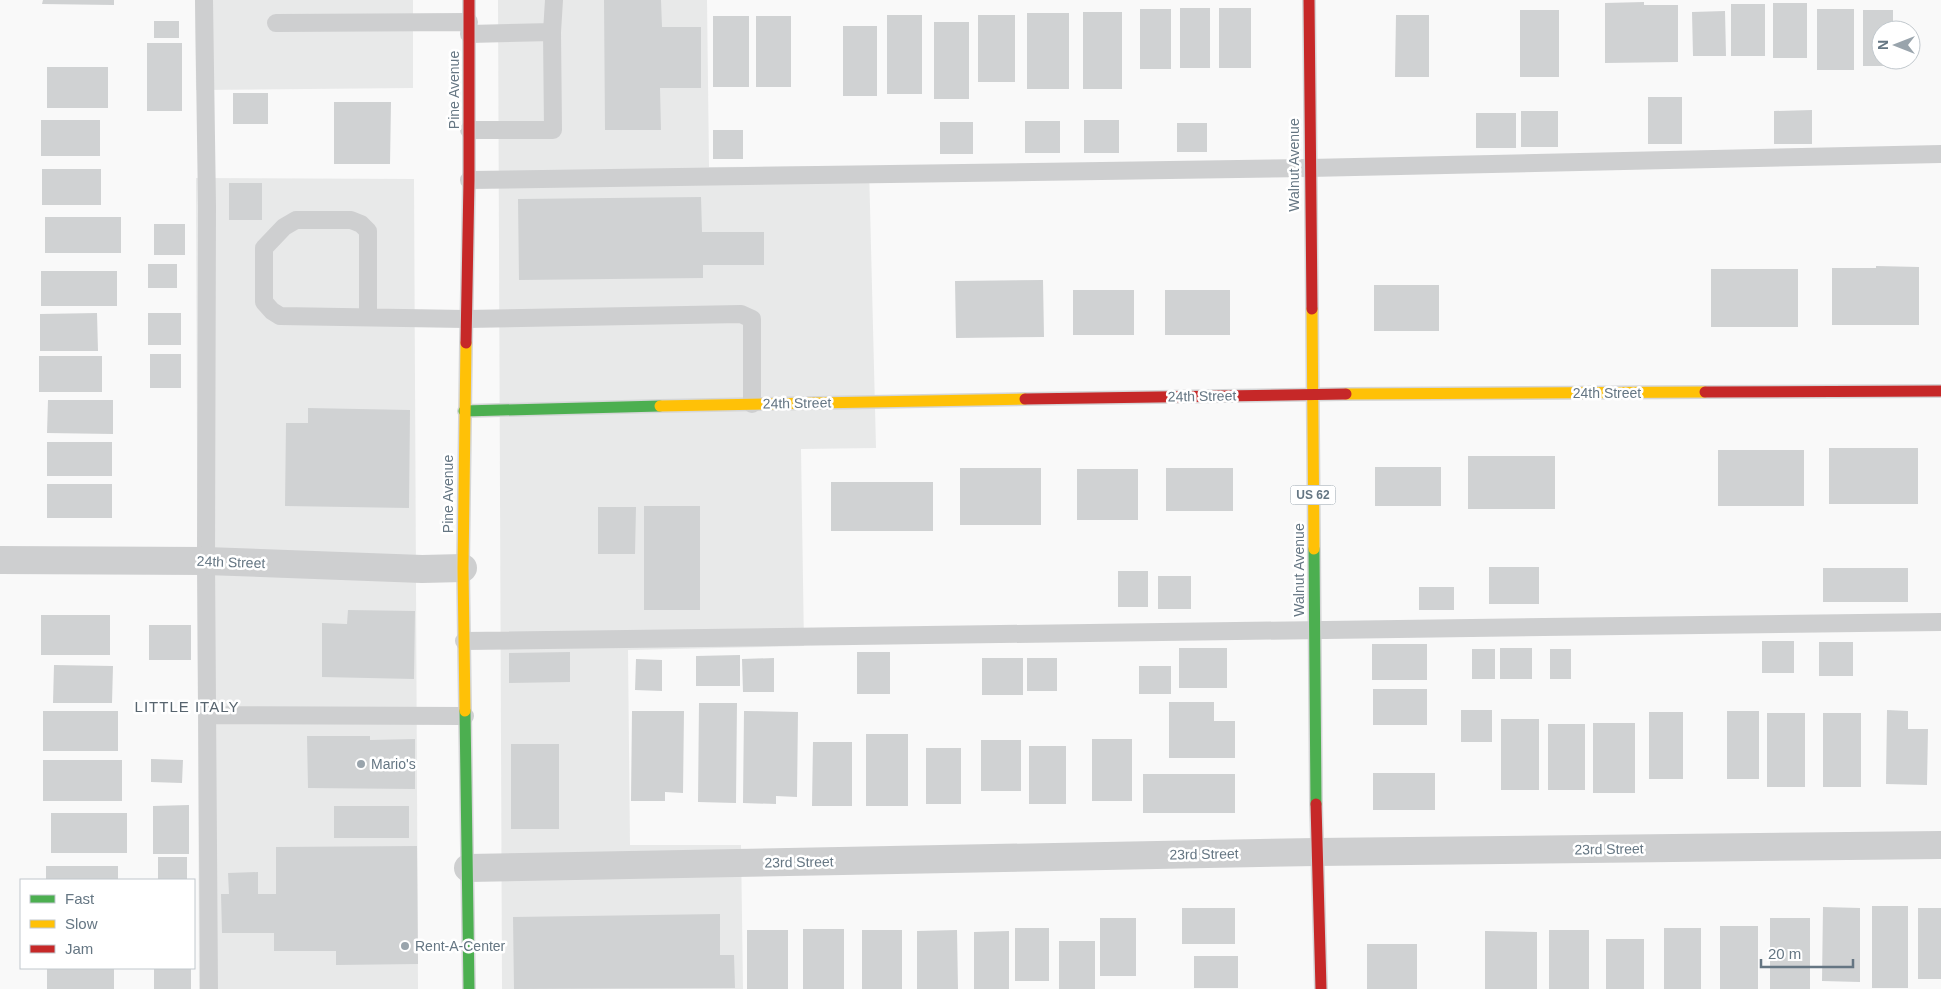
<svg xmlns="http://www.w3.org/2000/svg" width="1941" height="989" viewBox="0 0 1941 989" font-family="Helvetica,sans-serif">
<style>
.built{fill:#e8e9e9}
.building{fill:#d0d2d3}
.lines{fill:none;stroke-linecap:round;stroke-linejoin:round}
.fast-casing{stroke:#d5d6d7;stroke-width:14}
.slow-casing{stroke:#d5d6d7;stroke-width:14}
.jam-casing{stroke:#d5d6d7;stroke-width:14}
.lane{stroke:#cecfd0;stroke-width:18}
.street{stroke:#cecfd0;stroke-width:28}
.fast{stroke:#4caf50;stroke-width:11}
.slow{stroke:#ffc107;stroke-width:11}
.jam{stroke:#c62828;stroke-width:11}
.poi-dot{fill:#99a4ac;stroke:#fff;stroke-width:2}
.labels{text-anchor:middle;stroke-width:5;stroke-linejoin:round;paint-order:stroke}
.shield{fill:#fff;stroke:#939fa8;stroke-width:1}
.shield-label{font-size:12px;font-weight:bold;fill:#657683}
.street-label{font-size:14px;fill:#657683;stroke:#fff}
.poi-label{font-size:14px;fill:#657683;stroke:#fff;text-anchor:start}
.neighbourhood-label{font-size:15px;letter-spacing:1px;fill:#57646e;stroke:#fff}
</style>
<rect width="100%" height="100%" fill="#f9f9f9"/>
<path class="built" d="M195 0H413V88L196 90Z
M498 0H707L709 167 869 166 876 448 801 449 804 646 628 650 630 845H741L743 989H502Z
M196 178 414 179 418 989H199Z"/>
<path class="building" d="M43 0H114V5L42 4Z
M604 0H661L662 27H701V88H660L661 130H605Z
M1644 2V5H1678V62L1605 63V3Z
M1773 3H1807V58H1773Z
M1731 4H1765V56H1731Z
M1180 8H1210V68H1180Z
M1219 8H1251V68H1219Z
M1140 9H1171V69H1140Z
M1817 9H1854V70H1817Z
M1520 10H1559V77H1520Z
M1863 10H1893V30H1881V60H1893V66H1863Z
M1725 11 1726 56H1693L1692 12Z
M1083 12H1122V89H1083Z
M1027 13H1069V89H1027Z
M887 15H922V94H887Z
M978 15H1015V82H978Z
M1396 15H1429V77H1395Z
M713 16H749V87H713Z
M756 16H791V87H756Z
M154 21H179V38H154Z
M934 22H969V99H934Z
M843 26H877V96H843Z
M147 43H182V111H147Z
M47 67H108V108H47Z
M233 93H268V124H233Z
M1648 97H1682V144H1648Z
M334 102H391L390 164H334Z
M1812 110V144H1774V111Z
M1521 111H1558V147H1521Z
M1476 113H1516V148H1476Z
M41 120H100V156H41Z
M1084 120H1119V153H1084Z
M1025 121H1060V153H1025Z
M940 122H973V154H940Z
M1177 123H1207V152H1177Z
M713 130H743V159H713Z
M42 169H101V205H42Z
M229 183H262V220H229Z
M701 197 702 232H764V265H703V278L519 280 518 199Z
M45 217H121V253H45Z
M154 224H185V255H154Z
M148 264H177V288H148Z
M1876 266 1919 267V325H1832V268H1876Z
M1711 269H1798V327H1711Z
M41 271H117V306H41Z
M1043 280 1044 337 956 338 955 281Z
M1374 285H1439V331H1374Z
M1073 290H1134V335H1073Z
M1165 290H1230V335H1165Z
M97 313 98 351H40V314Z
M148 313H181V345H148Z
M150 354H181V388H150Z
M39 356H102V392H39Z
M48 400H113V434L47 433Z
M308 408 410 410 409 508 285 506 286 423H308Z
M47 442H112V476H47Z
M1829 448H1918V504H1829Z
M1718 450H1804V506H1718Z
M1468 456H1555V509H1468Z
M1375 467H1441V506H1375Z
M960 468H1041V525H960Z
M1166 468H1233V511H1166Z
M1077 469H1138V520H1077Z
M831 482H933V531H831Z
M47 484H112V518H47Z
M644 506H700V610H644Z
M598 507H636L635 554H598Z
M1489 567H1539V604H1489Z
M1823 568H1908V602H1823Z
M1118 571H1148V607H1118Z
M1158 576H1191V609H1158Z
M1419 587H1454V610H1419Z
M348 610 415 611 414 679 322 677V623L347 624Z
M41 615H110V655H41Z
M149 625H191V660H149Z
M1762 641H1794V673H1762Z
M1819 642H1853V676H1819Z
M1372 644H1427V680H1372Z
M1179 648H1227V688H1179Z
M1500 648H1532V679H1500Z
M1472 649H1495V679H1472Z
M1550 649H1571V679H1550Z
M570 652V682L509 683V653Z
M857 652H890V694H857Z
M740 655V686H696V656Z
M774 658V692H743L742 659Z
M982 658H1023V695H982Z
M1027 658H1057V691H1027Z
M636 659 662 660V691L635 690Z
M54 665 113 666 112 703H53Z
M1139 666H1171V694H1139Z
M1373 689H1427V725H1373Z
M1169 702H1214V721H1235V758H1169Z
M699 703H737L736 803 698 802Z
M1461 710H1492V742H1461Z
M1887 710 1908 711V729H1928L1927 785 1886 784Z
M43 711H118V751H43Z
M632 711H684L683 793 665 792V801H631Z
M744 711 798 712 797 797 776 796V804L743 803Z
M1727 711H1759V779H1727Z
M1649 712H1683V779H1649Z
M1767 713H1805V787H1767Z
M1823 713H1861V787H1823Z
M1501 719H1539V790H1501Z
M1593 723H1635V793H1593Z
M1548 724H1585V790H1548Z
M866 734H908V806H866Z
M307 736H370V740L415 739V789L308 788Z
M1092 739H1132V801H1092Z
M981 740H1021V791H981Z
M813 742H852V806H812Z
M511 744H559V829H511Z
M1029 746H1066V804H1029Z
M926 748H961V804H926Z
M151 759 183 760 182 783 151 782Z
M43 760H122V801H43Z
M1373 773H1435V810H1373Z
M1143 774H1235V813H1143Z
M189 805V854H153V806Z
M334 806H409V838H334Z
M51 813H127V853H51Z
M417 846 418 964 336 965V951H274V933H222L221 894H229L228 873 258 872V894H276V847Z
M158 857H187V880H158Z
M46 866H118V880H46Z
M1872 906H1908V988H1872Z
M1823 907 1860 908V982L1822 981Z
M1182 908H1235V944H1182Z
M1918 908H1941V979H1918Z
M720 914V955H734L735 988 514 989 513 917Z
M1100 918H1136V976H1100Z
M1770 918H1810V989H1770Z
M1720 926H1758V989H1720Z
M1015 928H1049V981H1015Z
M1664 928H1701V989H1664Z
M803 929H844V989H803Z
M747 930H788V989H747Z
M862 930H902V989H862Z
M957 930 958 989H917V931Z
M1549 930H1589V989H1549Z
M1009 931V989H974V932Z
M1485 931 1537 932V989H1485Z
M1606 939H1644V989H1606Z
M1059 941H1095V989H1059Z
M1367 944H1417V989H1367Z
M1194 956H1238V988H1194Z
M47 968H114V989H47Z
M154 968H191V989H154Z"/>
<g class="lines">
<defs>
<path id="fast" d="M464 411 660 406
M1314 549 1316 804
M465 711 469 989"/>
<path id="slow" d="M1312 309 1314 549
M1346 394 1705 392
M660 406 1025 399
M465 711 463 568 466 343"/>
<path id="jam" d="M1309 0 1312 309
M466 343 469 180V0
M1705 392 1941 391
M1025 399 1346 394
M1316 804 1321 989"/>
</defs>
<use href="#fast" class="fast-casing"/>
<use href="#slow" class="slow-casing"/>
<use href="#jam" class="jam-casing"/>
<path class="lane" d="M204 0 207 206 206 561 209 989
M276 23 469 22
M469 34 552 32
M469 130H553L552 32 554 0
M469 180 1309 168 1941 154
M368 317V231L361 224 351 220H296L284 227 264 248V302L272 311 280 316 465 319 741 314 752 319V404
M464 641 1941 622
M208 715 465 716"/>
<path class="street" d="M0 560 206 561 422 569 463 568
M468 868 1316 852 1941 845"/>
<use href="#fast" class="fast"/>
<use href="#slow" class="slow"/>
<use href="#jam" class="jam"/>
</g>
<g class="poi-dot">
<circle cx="361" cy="764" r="5"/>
<circle cx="405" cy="946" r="5"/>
</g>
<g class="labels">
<rect class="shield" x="1290.5" y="485.5" width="45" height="19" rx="4"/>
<g class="shield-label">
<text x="1313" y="499">US 62</text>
</g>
<g class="street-label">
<text transform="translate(454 90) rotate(-90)" y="5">Pine Avenue</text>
<text transform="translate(1294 165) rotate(-90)" y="5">Walnut Avenue</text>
<text x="1607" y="398">24th Street</text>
<text transform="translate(1202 396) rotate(-1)" y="5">24th Street</text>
<text transform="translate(797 403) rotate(-1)" y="5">24th Street</text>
<text transform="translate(448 494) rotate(-90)" y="5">Pine Avenue</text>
<text transform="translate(231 562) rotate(2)" y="5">24th Street</text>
<text transform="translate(1299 570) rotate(-90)" y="5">Walnut Avenue</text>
<text transform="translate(1609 849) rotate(-1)" y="5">23rd Street</text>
<text transform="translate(1204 854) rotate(-1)" y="5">23rd Street</text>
<text transform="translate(799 862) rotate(-1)" y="5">23rd Street</text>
</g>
<g class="poi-label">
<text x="371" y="769">Mario's</text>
<text x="415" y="951">Rent-A-Center</text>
</g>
<g class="neighbourhood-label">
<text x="187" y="712">LITTLE ITALY</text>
</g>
</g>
<rect x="20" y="879" width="175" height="90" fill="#ffffff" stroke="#c1c8cd"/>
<rect x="30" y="895" width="25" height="8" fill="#4caf50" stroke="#c1c8cd"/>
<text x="65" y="904" font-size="15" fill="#657683">Fast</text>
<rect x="30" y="920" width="25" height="8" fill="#ffc107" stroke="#c1c8cd"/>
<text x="65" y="929" font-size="15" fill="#657683">Slow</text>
<rect x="30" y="945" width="25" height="8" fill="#c62828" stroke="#c1c8cd"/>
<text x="65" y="954" font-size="15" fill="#657683">Jam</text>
<g transform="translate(1896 45) rotate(270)"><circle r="24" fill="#ffffff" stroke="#c1c8cd"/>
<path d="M0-4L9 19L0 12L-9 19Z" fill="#99a4ac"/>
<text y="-8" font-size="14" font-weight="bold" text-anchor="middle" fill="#657683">N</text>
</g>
<path d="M1761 959v8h92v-8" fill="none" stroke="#657683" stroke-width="2.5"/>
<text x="1768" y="959" font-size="15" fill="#657683" stroke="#ffffff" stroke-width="4" paint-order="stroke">20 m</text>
</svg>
